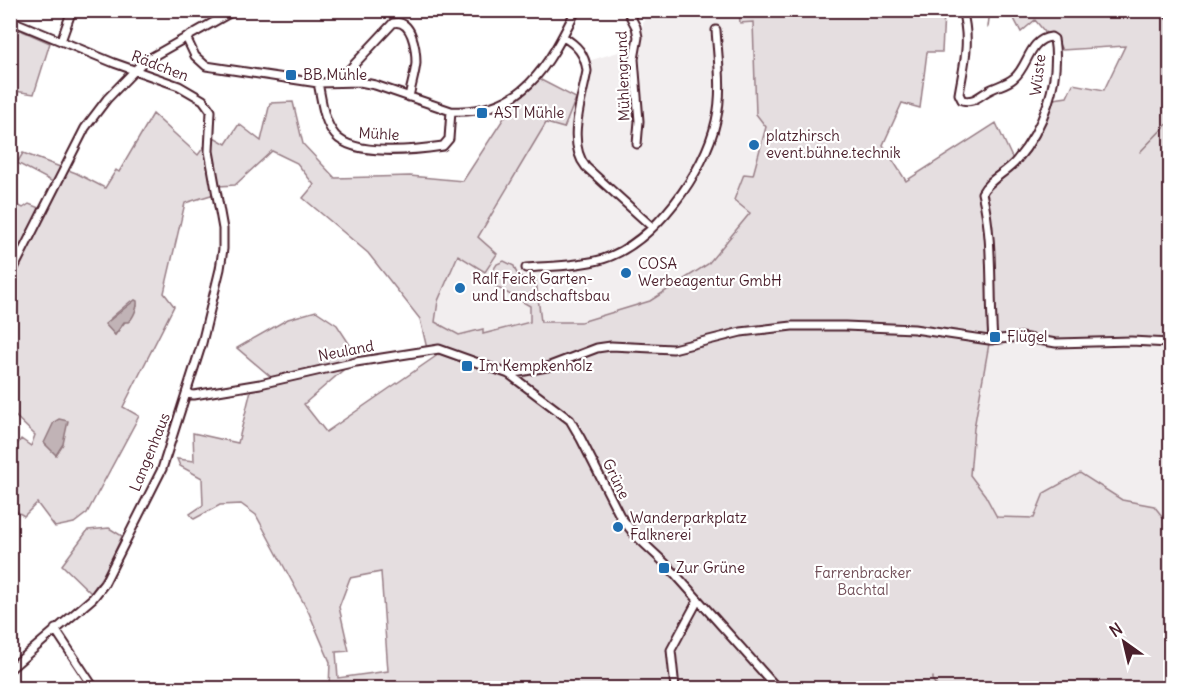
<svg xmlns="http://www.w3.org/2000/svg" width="1181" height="699" viewBox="0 0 1181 699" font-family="Delius,sans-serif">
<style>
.built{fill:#f2eeef}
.green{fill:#e5dee0;stroke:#987e86;stroke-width:1.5;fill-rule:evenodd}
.water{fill:#c1b3b6;stroke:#91787e;stroke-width:1.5}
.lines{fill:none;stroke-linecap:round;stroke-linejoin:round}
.stream{stroke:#91787e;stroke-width:1.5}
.minor-casing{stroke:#4a1f2b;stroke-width:11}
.major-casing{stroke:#4a1f2b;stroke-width:14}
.minor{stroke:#fff;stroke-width:7}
.major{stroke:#fff;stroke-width:9}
.poi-dot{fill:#1f6fb2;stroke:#fff;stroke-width:2}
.labels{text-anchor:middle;stroke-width:4.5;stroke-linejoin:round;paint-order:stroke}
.street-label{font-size:15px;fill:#4a1f2b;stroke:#fff}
.poi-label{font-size:15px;fill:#4a1f2b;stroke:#fff;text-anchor:start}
.park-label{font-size:15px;fill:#714f58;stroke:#fff}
</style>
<rect width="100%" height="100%" fill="#fff"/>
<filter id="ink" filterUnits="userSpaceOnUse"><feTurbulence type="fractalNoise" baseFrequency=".0167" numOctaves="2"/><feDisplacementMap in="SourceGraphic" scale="12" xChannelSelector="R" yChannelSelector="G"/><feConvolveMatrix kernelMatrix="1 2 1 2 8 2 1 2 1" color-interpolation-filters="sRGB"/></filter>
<g filter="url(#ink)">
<path class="built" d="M674 11 687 14 688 11H739L740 23 753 22 756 114 766 127 753 175 750 213 708 264 650 301 581 322H541L536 280 521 279 516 274 509 262 530 306V322L483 335V329L459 335 435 323 438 301 458 255 497 254 478 237 546 123 564 128 581 82V63L639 46 644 19 671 18Z
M990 338 1170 343V526L1154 506 1122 500 1080 474 1044 493 1034 518 997 517 970 475 974 428Z"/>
<path class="green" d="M926 10 944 13 942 52H927L920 108 902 103 883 145 906 181 996 123 1015 164 1022 157 1054 99 1067 97 1073 84 1104 90 1125 46 1062 50 1056 38 1049 37 1035 20 1021 32 1010 11H1170V343L990 338 974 428 970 475 985 495 997 517 1034 518 1044 493 1080 473 1122 500 1154 506 1170 526V688H329L330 662 309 613 256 515 241 504 220 505 194 519 190 514 203 505 202 478 180 466 177 459 194 461 193 433 238 443 251 390 269 385 271 377 237 348 288 319 316 311 337 325 358 357 304 404 326 432 442 352 428 353 420 319 368 253 303 198 314 185 297 163 272 151 235 185 219 186 214 194 185 203 164 293 174 306 123 407 139 416 87 513 74 523 55 527 37 503 24 516 11 508V454L21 439 31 446 35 435 11 412 10 201 23 208 29 204 44 210 57 184 17 163 23 153 76 173 105 188 116 170 119 172 153 114 198 155 212 136 226 144 239 124 261 141 270 103 293 102 303 144 335 178 410 176 463 181 513 104 539 79 576 98 564 128 546 123 478 237 497 254 485 272 458 255 438 301 435 322 459 335 483 329V334L530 322V306L486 281 497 264 504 261 514 266C517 279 524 278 536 280L541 322H581L650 301 708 264 750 213 734 200 744 174 753 175 766 127 756 114 753 22 740 23 739 11ZM131 301 137 306 115 335 108 326 111 318ZM381 572 388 671 338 678 336 652 349 651 339 607 350 578Z
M11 26 50 43 34 94 15 91 11 100Z
M109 528 122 536 106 571 91 593 62 565 88 530Z"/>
<path class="water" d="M135 300 137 301C138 307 133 319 128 322H124L115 335 105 324Z
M59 419 68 421 63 444 56 455 44 443 54 422Z"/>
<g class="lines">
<path class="stream" d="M988 27 990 10
M1140 152 1170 121
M10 508 13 505
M933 677V681L938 688"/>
<defs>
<path id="minor" d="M627 10 636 27 638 37 634 59 639 121 637 144
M962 10C971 42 964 64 959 94L962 100C974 103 979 96 988 91 996 86 1006 85 1014 78 1028 67 1029 39 1051 37L1054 39C1061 80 1043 130 1016 161 1006 173 989 179 982 193 994 241 989 290 993 340
M10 20 114 63 179 86 203 100 211 111 209 151 223 229V249L220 269 202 343 162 469 104 584 93 598 10 669
M186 37 195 56 206 66 318 83 360 82 375 85 451 111C522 115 548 67 576 10
M563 37C577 45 585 54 587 71 582 100 566 143 586 167L652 227
M61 41 72 10
M344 82 348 71 393 23C412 18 416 49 416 63 415 74 411 86 409 97
M318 83C322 100 323 121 335 135 354 157 416 150 443 146L449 139 451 111
M526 268C551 266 579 266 603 259 654 243 705 172 716 121 723 91 718 60 716 30
M10 276 85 128 107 99 143 62 235 10
M509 374 547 367 597 348 611 346 673 349 741 332 792 326H845L914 329 989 340 1021 337 1056 343 1131 341 1170 343
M186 394 194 395 260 384 356 362 439 349 509 374 570 420 581 439 620 516 635 535 668 566 777 688
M55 629 94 688
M675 688 671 650 698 600"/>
<path id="major" d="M1167 10 1170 14"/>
</defs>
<use href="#minor" class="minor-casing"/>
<use href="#major" class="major-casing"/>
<use href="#minor" class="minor"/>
<use href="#major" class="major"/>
</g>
</g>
<g class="poi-dot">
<rect x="285" y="69" width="12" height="12" rx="3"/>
<rect x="476" y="107" width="12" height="12" rx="3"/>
<circle cx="754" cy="145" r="6"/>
<circle cx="626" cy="273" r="6"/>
<circle cx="460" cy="288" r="6"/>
<rect x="989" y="331" width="12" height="12" rx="3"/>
<rect x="461" y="360" width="12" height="12" rx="3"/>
<circle cx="618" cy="527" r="6"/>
<rect x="658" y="562" width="12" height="12" rx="3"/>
</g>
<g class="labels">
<g class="street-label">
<text transform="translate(160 66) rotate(21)" y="5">Rädchen</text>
<text transform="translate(1038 75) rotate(-83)" y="5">Wüste</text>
<text transform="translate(623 76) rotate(-92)" y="5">Mühlengrund</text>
<text transform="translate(379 134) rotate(3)" y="5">Mühle</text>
<text transform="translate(346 351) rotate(-11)" y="5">Neuland</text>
<text transform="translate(150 452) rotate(-68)" y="5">Langenhaus</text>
<text transform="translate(616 479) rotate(64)" y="5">Grüne</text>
</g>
<g class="poi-label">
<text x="303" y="80">BB Mühle</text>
<text x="494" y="118">AST Mühle</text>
<text x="766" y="141">platzhirsch<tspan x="766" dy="17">event.bühne.technik</tspan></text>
<text x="638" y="269">COSA<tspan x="638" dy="17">Werbeagentur GmbH</tspan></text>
<text x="472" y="284">Ralf Feick Garten-<tspan x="472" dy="17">und Landschaftsbau</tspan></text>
<text x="1007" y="342">Flügel</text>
<text x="479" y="371">Im Kempkenholz</text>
<text x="630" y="523">Wanderparkplatz<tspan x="630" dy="17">Falknerei</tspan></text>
<text x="676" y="573">Zur Grüne</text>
</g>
<g class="park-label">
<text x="863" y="578">Farrenbracker<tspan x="863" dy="17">Bachtal</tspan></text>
</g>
</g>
<rect width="1181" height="699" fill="none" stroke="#fff" stroke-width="36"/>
<rect x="18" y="18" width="1145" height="663" fill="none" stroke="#4a1f2b" stroke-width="2" filter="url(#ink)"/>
<g transform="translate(1124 642) rotate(326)" stroke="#ffffff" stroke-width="4.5" paint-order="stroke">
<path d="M0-4.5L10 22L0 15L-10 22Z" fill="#4a1f2b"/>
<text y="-9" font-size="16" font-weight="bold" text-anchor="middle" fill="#4a1f2b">N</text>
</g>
</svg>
